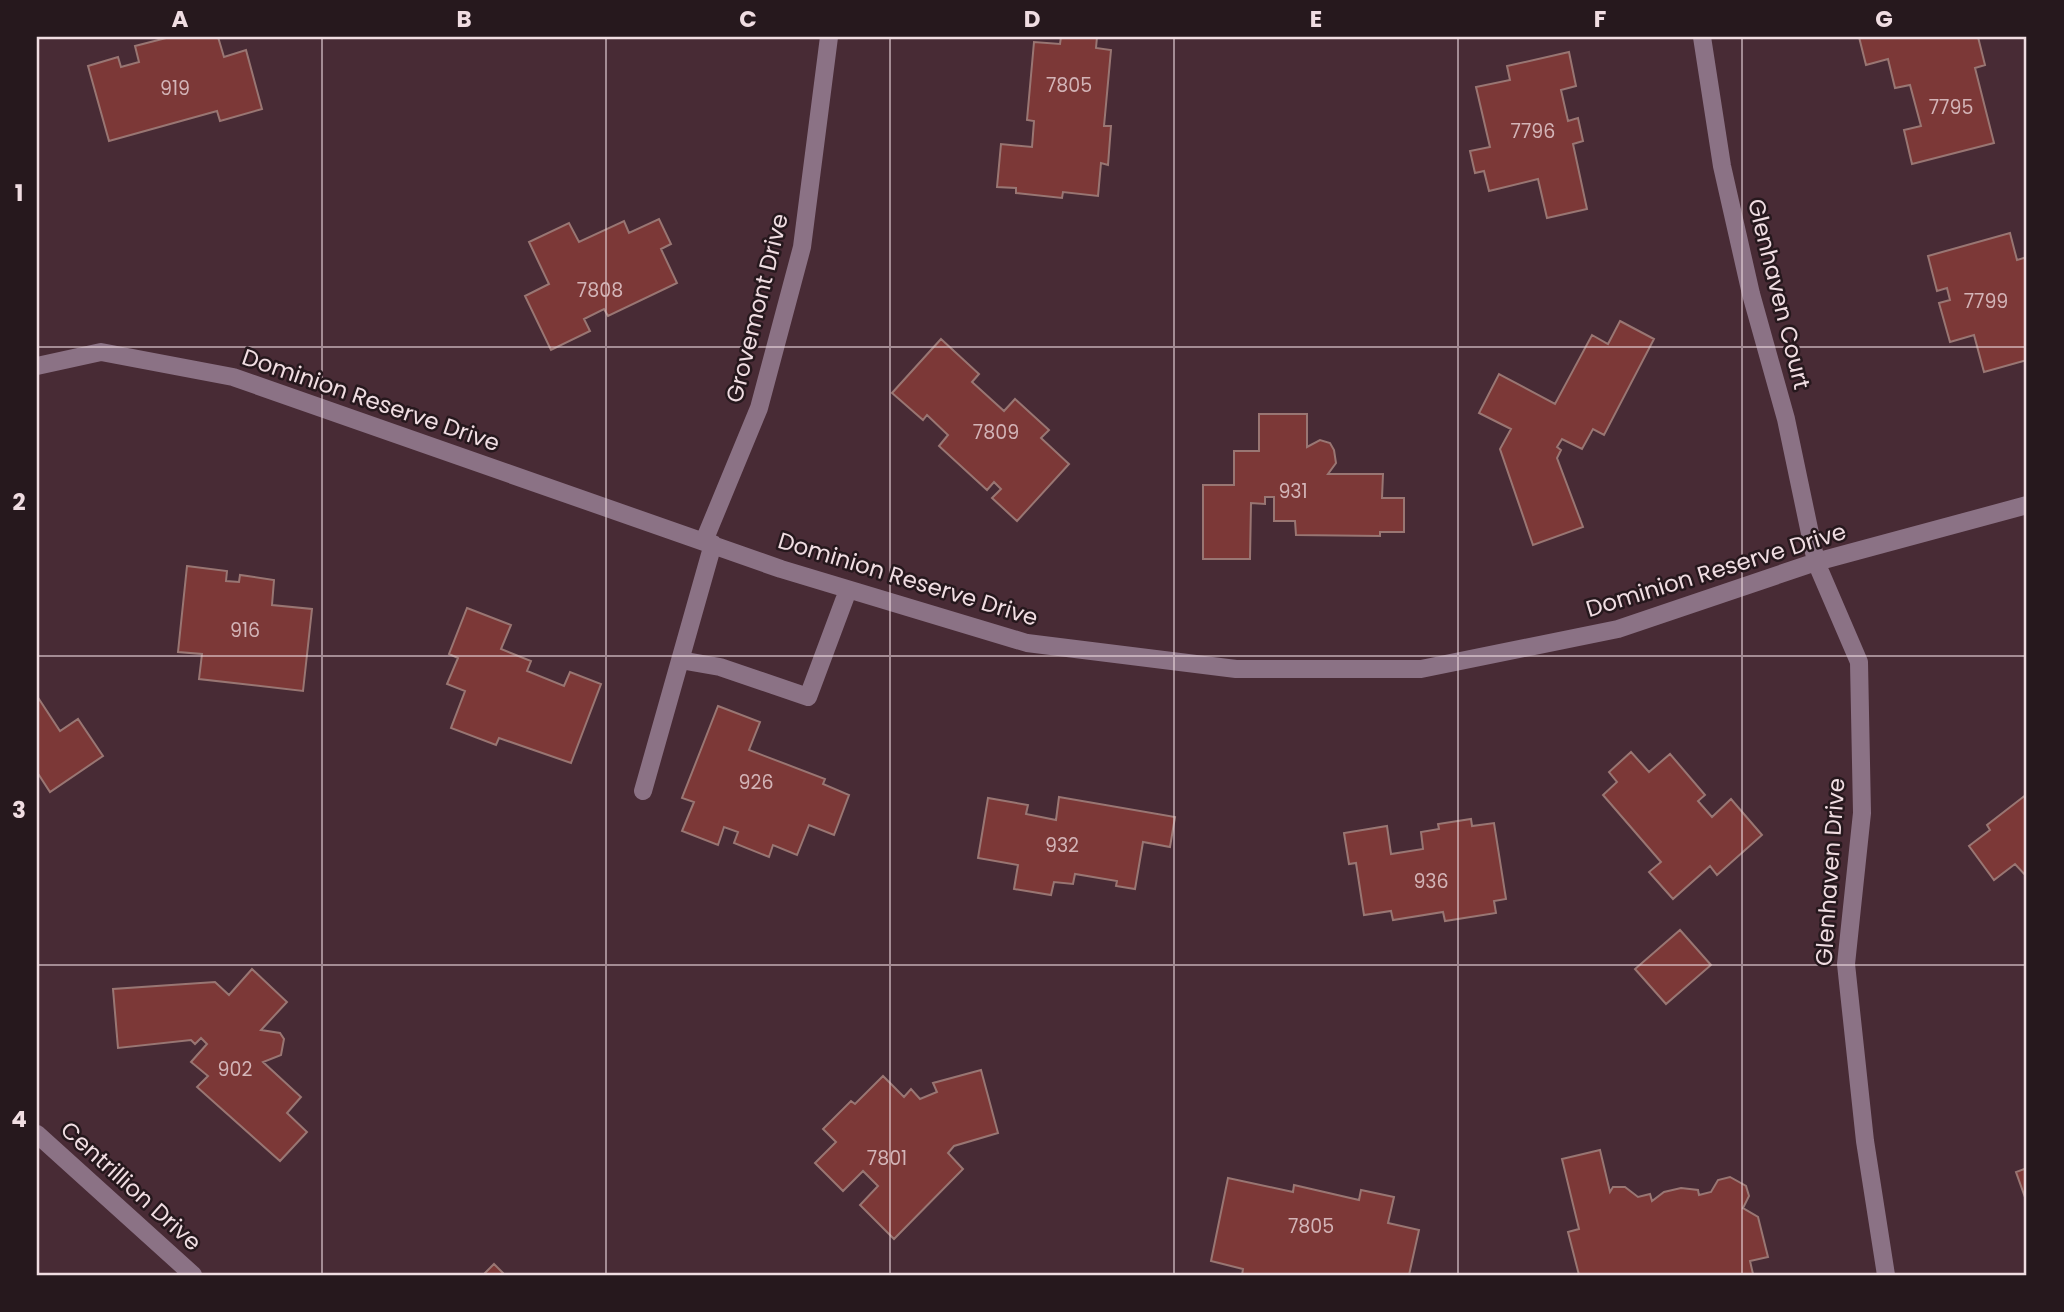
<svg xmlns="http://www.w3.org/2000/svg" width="2064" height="1312" viewBox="0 0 2064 1312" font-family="Poppins,sans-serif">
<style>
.building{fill:#7c3837;stroke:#997673;stroke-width:2}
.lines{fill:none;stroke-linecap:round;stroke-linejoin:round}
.minor{stroke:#8b7285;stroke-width:18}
.grid{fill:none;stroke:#f0dde2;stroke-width:2;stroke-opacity:0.55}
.labels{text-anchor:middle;stroke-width:5;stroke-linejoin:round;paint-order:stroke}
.number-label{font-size:19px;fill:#d3b4b7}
.street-label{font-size:23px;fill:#f0dde2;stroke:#26181d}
.neatline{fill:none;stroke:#f0dde2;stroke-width:2.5}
.grid-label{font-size:23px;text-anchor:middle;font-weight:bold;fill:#f0dde2}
</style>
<rect width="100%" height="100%" fill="#482b35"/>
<path class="building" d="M170 37H218L224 57 246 50 262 109 220 121 217 111 109 141 88 66 118 57 121 67 139 62 135 46Z
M1061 37H1097L1096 48 1111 50 1104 126H1111L1108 165 1101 163 1098 196 1063 192 1062 198 1016 193V188L997 187 1001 144 1032 147 1034 121 1027 120 1034 42 1060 44Z
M1859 37H1978L1985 65 1975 68 1994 143 1912 164 1904 130 1921 126 1910 85 1895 88 1888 59 1866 65Z
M1569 52 1576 86 1561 90 1568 121 1578 118 1583 141 1573 144 1587 209 1547 218 1538 179 1489 191 1484 171 1475 173 1470 151 1490 147 1476 87 1510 80 1507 66Z
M659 219 671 244 661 249 677 283 608 316 604 309 584 319 590 331 551 350 525 296 549 284 529 242 569 223 579 242 624 221 629 233Z
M2010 233 2017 260 2027 257V360L1984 372 1974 335 1950 342 1939 303 1950 300 1947 288 1937 291 1928 256Z
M1620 321 1654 339 1604 435 1593 429 1582 449 1562 439 1557 447 1561 450 1557 458 1583 527 1533 545 1500 449 1511 429 1479 413 1499 374 1555 404 1592 335 1608 344Z
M941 339 979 374 972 382 1004 411 1015 399 1049 430 1041 438 1069 464 1017 521 992 498 1001 489 994 482 987 490 939 446 948 435 927 415 923 420 892 393Z
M1259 414H1307V447L1320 440 1330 443 1334 450 1336 463 1328 474H1383L1382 498H1404V532H1380V536L1296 535 1295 521H1274V497H1265V504L1251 503 1250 559H1203V485H1234V451H1259Z
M187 566 227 571 226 581 239 582 240 575 274 580 272 605 312 609 303 691 199 679 202 654 178 652Z
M467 608 511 625 501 649 531 661 527 671 564 686 570 672 601 684 571 763 499 738 496 745 451 728 465 691 447 684 458 658 449 654Z
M37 696 60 731 78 719 103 756 50 792 37 772Z
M718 706 760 722 749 750 825 779 823 784 849 795 834 835 809 825 797 855 773 845 769 857 734 843 738 832 724 827 718 845 682 831 694 802 682 798Z
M1631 752 1649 772 1670 754 1705 795 1698 801 1712 817 1731 799 1762 835 1717 875 1710 866 1673 899 1649 872 1661 862 1603 795 1617 782 1609 772Z
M2027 794V877L2015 864 1994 880 1969 846 1990 830 1987 825Z
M1059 797 1175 817 1170 847 1143 842 1135 889 1116 886 1117 881 1075 874 1073 884 1054 882 1051 895 1014 889 1018 865 978 858 988 798 1028 805 1026 814 1056 820Z
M1471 819 1472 826 1494 823 1506 899 1494 901 1496 913 1445 921 1443 912 1393 920 1391 911 1364 915 1356 863 1349 864 1344 833 1387 826 1391 854 1423 849 1421 832 1439 829 1438 824Z
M1680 930 1711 965 1666 1004 1635 969Z
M252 969 287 1002 261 1030 280 1033 284 1039 281 1055 263 1062 301 1097 287 1113 307 1132 280 1161 197 1087 208 1076 191 1062 207 1044 201 1038 195 1044 191 1040 118 1048 113 989 215 982 229 995Z
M981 1070 998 1133 954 1146 948 1153 963 1169 894 1239 860 1205 878 1186 863 1171 843 1191 815 1163 836 1142 823 1129 851 1101 855 1104 883 1076 904 1097 911 1089 920 1099 937 1092 933 1083Z
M1600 1150 1610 1192 1613 1187H1625L1638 1197 1650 1194 1652 1201 1664 1192 1681 1188 1698 1190 1699 1195 1711 1192 1718 1180 1730 1177 1746 1186 1749 1196 1743 1208 1758 1217 1768 1257 1750 1261 1753 1274 1748 1275H1579L1568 1232 1579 1229 1562 1159Z
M2027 1168V1203L2016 1172Z
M1228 1178 1293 1192 1294 1185 1359 1200 1361 1190 1394 1197 1388 1223 1419 1230 1409 1275H1242L1243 1269 1211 1261Z
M494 1264 505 1275H483Z"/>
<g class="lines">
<path class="minor" d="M1702 37 1722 166 1751 294 1786 419 1816 562 1859 662 1862 813 1846 964 1865 1141 1886 1275
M37 366 101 352 233 377 781 569 1027 643 1236 669H1421L1618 629 1816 562 2027 505
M704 541 759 408 802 247 829 37
M680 660 720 667 808 697 848 590
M643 791 713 544
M37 1134 193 1275"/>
</g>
<path class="grid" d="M322 37V1275M606 37V1275M890 37V1275M1174 37V1275M1458 37V1275M1742 37V1275M37 347H2027M37 656H2027M37 965H2027"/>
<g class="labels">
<g class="number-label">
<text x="1069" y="92">7805</text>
<text x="175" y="95">919</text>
<text x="1951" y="114">7795</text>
<text x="1533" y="138">7796</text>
<text x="600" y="297">7808</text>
<text x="1986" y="308">7799</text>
<text x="996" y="439">7809</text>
<text x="1293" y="498">931</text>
<text x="245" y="637">916</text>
<text x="756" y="789">926</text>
<text x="1062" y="852">932</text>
<text x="1431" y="888">936</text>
<text x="235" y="1076">902</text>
<text x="887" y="1165">7801</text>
<text x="1311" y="1233">7805</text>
</g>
<g class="street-label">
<text transform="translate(1779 294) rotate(76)" y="8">Glenhaven Court</text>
<text transform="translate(757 308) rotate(-76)" y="8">Grovemont Drive</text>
<text transform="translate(371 400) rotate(19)" y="8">Dominion Reserve Drive</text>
<text transform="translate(1716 570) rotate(-17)" y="8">Dominion Reserve Drive</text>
<text transform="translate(908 579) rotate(17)" y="8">Dominion Reserve Drive</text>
<text transform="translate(1830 872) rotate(-86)" y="8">Glenhaven Drive</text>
<text transform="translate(131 1186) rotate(42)" y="8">Centrillion Drive</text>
</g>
</g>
<rect width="2064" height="1312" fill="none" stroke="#26181d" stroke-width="77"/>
<rect x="38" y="38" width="1987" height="1236" class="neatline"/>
<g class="grid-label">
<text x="180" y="27">A</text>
<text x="464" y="27">B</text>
<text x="748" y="27">C</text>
<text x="1032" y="27">D</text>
<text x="1316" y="27">E</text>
<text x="1600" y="27">F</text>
<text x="1884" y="27">G</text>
<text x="19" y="201">1</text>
<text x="19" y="510">2</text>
<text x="19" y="818">3</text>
<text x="19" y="1127">4</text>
</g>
</svg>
